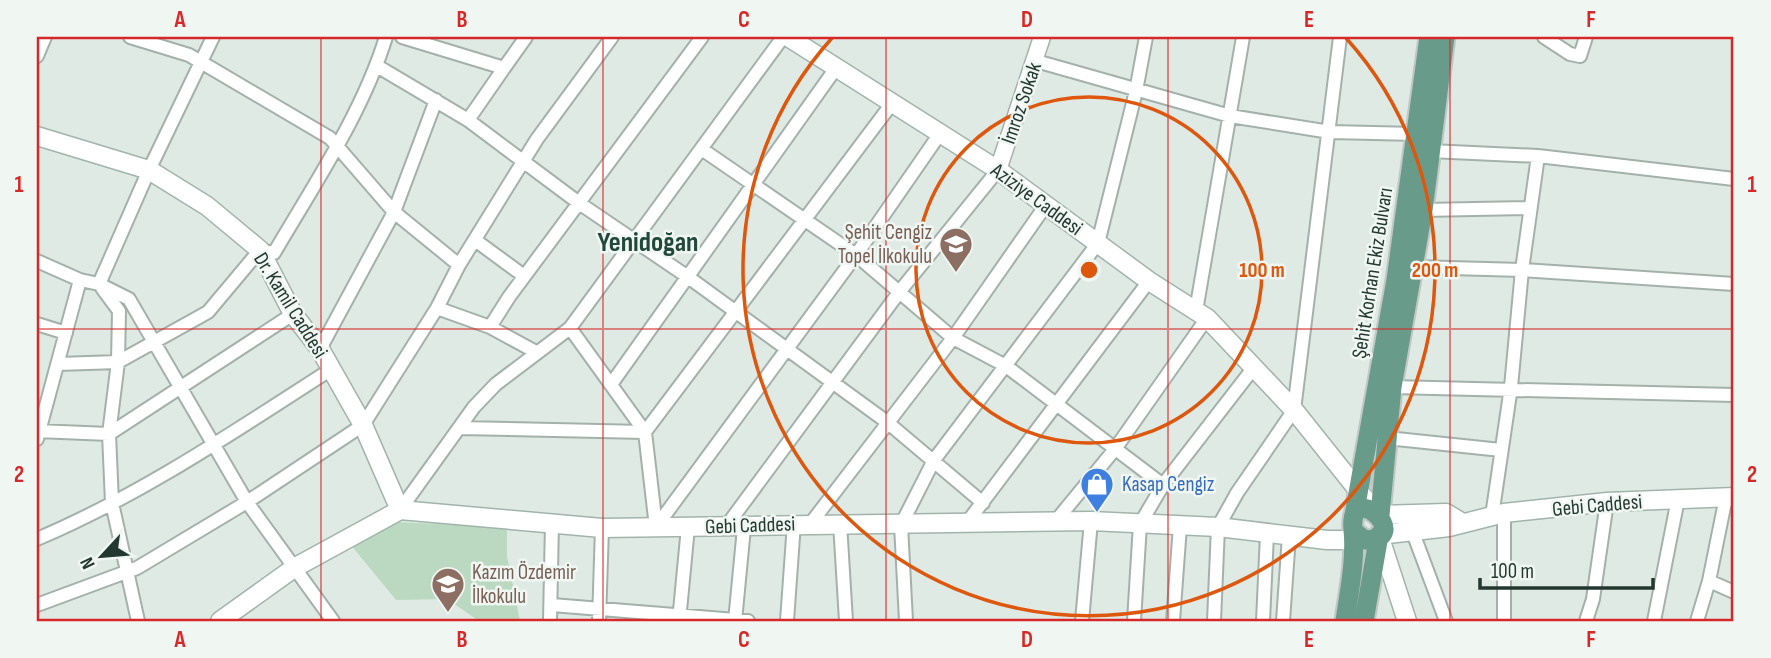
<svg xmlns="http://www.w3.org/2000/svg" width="1771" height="658" viewBox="0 0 1771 658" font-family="'Sofia Sans Condensed',sans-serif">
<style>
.green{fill:#bbd9c0}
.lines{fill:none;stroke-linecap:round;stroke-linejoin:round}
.minor-casing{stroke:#a4b1ab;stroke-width:16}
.tertiary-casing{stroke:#a4b1ab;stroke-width:19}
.secondary-casing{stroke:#a1b4ab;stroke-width:21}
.primary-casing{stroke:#c1c7c5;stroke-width:23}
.minor{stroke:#fff;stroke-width:12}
.tertiary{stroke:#fff;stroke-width:16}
.secondary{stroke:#fff;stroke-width:18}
.primary{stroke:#699b8a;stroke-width:19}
.grid{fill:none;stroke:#d62828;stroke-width:2;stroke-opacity:0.55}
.ring{fill:none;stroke:#de570e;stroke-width:3.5}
.labels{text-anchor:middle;stroke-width:5;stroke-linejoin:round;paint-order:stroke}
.street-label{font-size:21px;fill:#233831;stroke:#f0f7f3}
.education-label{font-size:21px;fill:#785e54;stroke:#f0f7f3;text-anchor:end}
.shop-label{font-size:21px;fill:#366cbe;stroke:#f0f7f3;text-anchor:start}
.district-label{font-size:28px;font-weight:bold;fill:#21483b;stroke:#f0f7f3}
.centre{fill:#de570e;stroke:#f0f7f3;stroke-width:3.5}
.ring-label{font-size:21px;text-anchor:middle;font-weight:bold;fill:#de570e;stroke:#f0f7f3;stroke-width:5;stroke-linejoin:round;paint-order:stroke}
.neatline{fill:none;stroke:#d62828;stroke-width:2.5}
.grid-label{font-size:23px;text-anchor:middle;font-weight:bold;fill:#d62828}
</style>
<rect width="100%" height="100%" fill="#e0eae5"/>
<path class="green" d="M395 522 507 527V556L520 621H479L447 599 396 600 350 544Z"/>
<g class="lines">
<defs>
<path id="minor" d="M130 37 189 55 330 138 394 212 459 265
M402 37 504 68 526 37
M1544 37 1570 54 1580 56 1586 37
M37 56 45 37
M1036 61 1230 116 1330 132 1416 134
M377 66 468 120 579 203 688 277 887 422 983 503
M468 120 504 68
M703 150 856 255 953 338 1006 366 1163 485
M1430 151 1538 156 1734 179
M1423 210 1529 208
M475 240 524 276
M37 261 80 280
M1414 267 1522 270 1734 284
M99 284 129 299 247 502 333 621
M102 288 119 311 118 362 109 434 112 503 138 621
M437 308 490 327 509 297 702 37
M1196 311 1243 37
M37 324 66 333
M490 327 536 352
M570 328 645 432 656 527
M320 349 394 212 436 100
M58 364 118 362 208 312 260 250 274 253C315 183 362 114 386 37
M612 383 836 68
M1392 387 1734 395
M459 428 645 432 893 102
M37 431 109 434 293 314
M1387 438 1501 450
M37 439 80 280 99 284 149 170 213 37
M1726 497 1709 581 1734 592
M400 510 474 407 496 384 570 328 783 37
M1504 513V621
M1492 516 1511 387 1522 270 1538 156
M1055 522 1115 449 1207 318
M811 523 953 338 1046 205
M840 523 846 621
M966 524 1149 281
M656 527 856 255 939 135
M725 528 900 291 998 170
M1412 530 1446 621
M37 539C141 495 235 431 330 370
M37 605 137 568 247 502 363 425 437 308 459 265 537 139 612 37
M552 605 748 621
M550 621 552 522
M599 621 602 528
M679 621 688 527
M735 621 744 528
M787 621 794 523
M906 621 901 525 934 460 1098 243 1136 91 1146 37
M1082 621 1091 521
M1134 621 1140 524 1163 485 1255 366
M1173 621 1180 526
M1214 621 1218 527 1237 493 1294 410 1340 37
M1263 621 1267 534
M1283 621 1289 536
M1586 621 1593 599 1607 502
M1654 621 1678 499
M1697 621 1709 581"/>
<path id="tertiary" d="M998 170 1042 37"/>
<path id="secondary" d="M788 37 998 170 1149 281 1207 318 1294 410 1365 499
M37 136 149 170 207 206 260 250 293 314 320 349 363 425 400 510
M1380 515 1446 513 1461 522
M220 621 294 568 400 510 602 528 1091 521 1218 527 1327 540H1365
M1407 621 1379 535 1449 527 1504 513 1607 502 1734 497"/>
<path id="primary" d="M1380 515 1392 387 1423 210 1445 37
M1354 516 1396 280 1429 37
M1345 621C1349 592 1356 560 1353 530 1348 476 1416 539 1365 540L1353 531
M1364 621 1379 535"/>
</defs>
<use href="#minor" class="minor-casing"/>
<use href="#tertiary" class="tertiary-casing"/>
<use href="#secondary" class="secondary-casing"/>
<use href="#primary" class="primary-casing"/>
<use href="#minor" class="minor"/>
<use href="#tertiary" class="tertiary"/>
<use href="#secondary" class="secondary"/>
<use href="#primary" class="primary"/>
</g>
<path class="grid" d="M321 37V621M603 37V621M886 37V621M1168 37V621M1450 37V621M37 329H1734"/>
<g class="ring">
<circle cx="1089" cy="270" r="173"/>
<path d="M1346 38A346 346 0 1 1 832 38"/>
</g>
<defs>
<symbol id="school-pin" viewBox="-11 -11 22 30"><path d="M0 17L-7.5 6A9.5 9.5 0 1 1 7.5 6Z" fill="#8d6e63" stroke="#f0f7f3"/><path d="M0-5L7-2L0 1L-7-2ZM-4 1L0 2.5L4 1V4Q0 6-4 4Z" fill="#fff"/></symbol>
<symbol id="shop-pin" viewBox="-11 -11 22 30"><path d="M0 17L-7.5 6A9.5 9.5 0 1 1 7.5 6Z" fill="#3f7fe0" stroke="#f0f7f3"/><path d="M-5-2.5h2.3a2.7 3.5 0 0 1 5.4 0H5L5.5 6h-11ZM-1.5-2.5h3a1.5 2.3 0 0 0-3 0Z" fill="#fff"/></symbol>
</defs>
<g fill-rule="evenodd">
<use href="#school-pin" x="937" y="225" width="38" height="52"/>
<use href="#shop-pin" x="1078" y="465" width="38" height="52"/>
<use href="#school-pin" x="429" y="565" width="38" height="52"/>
</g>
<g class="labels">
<g class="street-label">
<text transform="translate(1021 103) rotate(-71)" y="7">İmroz Sokak</text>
<text transform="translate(1037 199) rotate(36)" y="7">Aziziye Caddesi</text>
<text transform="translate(1372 273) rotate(-81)" y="7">Şehit Korhan Ekiz Bulvarı</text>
<text transform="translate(291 305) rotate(58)" y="7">Dr. Kamil Caddesi</text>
<text transform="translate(1597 505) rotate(-5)" y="7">Gebi Caddesi</text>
<text transform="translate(750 525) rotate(-2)" y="7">Gebi Caddesi</text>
</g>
<g class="education-label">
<text x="932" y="239">Şehit Cengiz<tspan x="932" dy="24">Topel İlkokulu</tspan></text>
<text x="472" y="579" text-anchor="start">Kazım Özdemir<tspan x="472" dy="24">İlkokulu</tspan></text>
</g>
<g class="shop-label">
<text x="1122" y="491">Kasap Cengiz</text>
</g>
<g class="district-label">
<text x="648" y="251">Yenidoğan</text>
</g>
</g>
<circle cx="1089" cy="270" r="10" class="centre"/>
<g class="ring-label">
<text x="1262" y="277">100 m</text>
<text x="1435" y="277">200 m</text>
</g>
<rect width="1771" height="658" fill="none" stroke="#f0f7f3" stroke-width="77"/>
<g transform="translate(102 556) rotate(244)" stroke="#f0f7f3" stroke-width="5" paint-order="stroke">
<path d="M0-5L12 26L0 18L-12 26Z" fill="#233831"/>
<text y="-10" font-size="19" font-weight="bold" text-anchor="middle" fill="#233831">N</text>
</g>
<path d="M1480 578v10h173v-10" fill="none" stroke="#233831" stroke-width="3.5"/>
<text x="1491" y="578" font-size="21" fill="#233831" stroke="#f0f7f3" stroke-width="5" paint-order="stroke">100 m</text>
<rect x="38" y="38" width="1694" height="582" class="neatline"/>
<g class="grid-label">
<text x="180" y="27">A</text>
<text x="462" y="27">B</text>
<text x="744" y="27">C</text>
<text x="1027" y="27">D</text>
<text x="1309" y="27">E</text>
<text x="1591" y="27">F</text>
<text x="19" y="192">1</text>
<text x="1752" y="192">1</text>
<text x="19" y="482">2</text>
<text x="1752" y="482">2</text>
<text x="180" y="647">A</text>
<text x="462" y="647">B</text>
<text x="744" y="647">C</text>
<text x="1027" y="647">D</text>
<text x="1309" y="647">E</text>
<text x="1591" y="647">F</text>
</g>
</svg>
